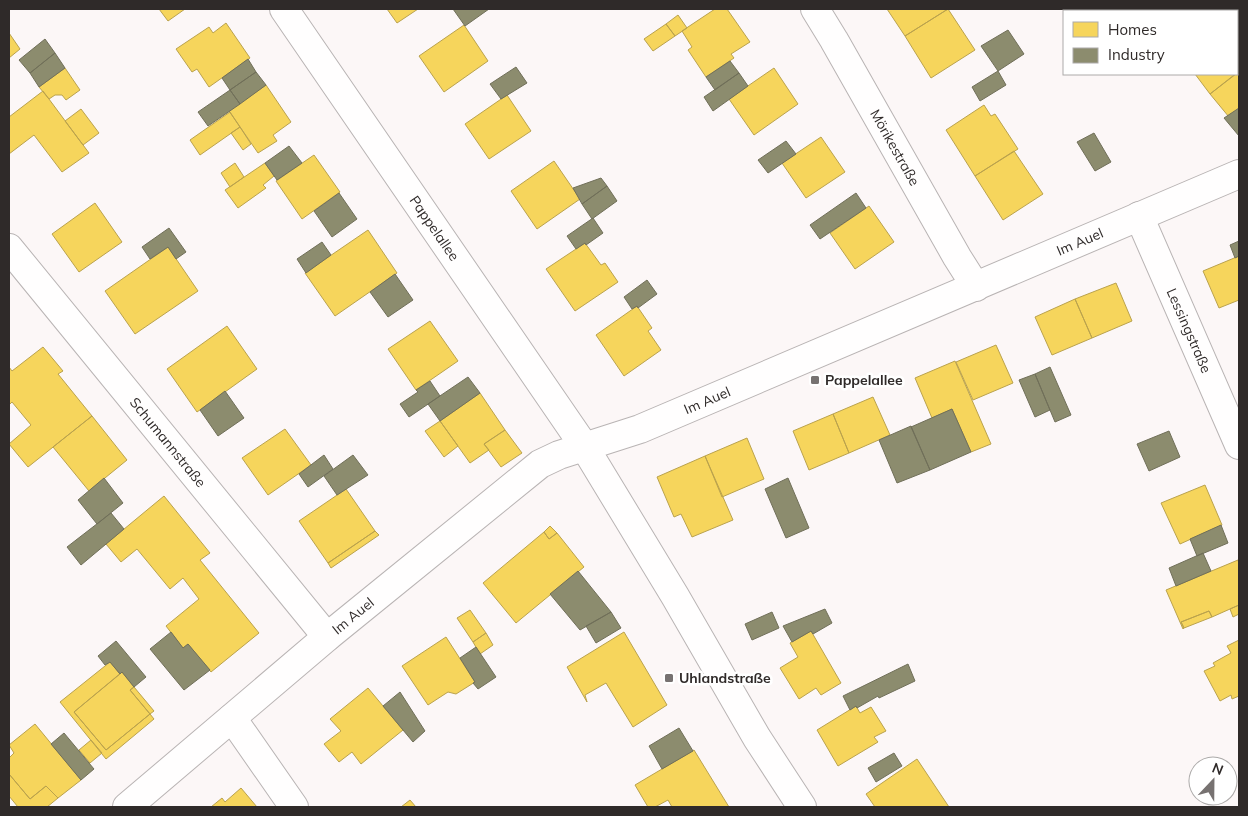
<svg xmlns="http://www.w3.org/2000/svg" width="1248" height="816" viewBox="0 0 1248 816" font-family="Mulish,sans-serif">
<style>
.homes{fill:#f6d55c;stroke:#baa24d}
.industry{fill:#8c8c6e;stroke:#706f59}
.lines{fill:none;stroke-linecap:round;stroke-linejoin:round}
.minor-casing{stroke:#b9b4b4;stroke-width:30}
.minor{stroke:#fffefe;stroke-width:28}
.poi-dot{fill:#777271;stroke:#fff;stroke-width:2}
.labels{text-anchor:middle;stroke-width:5;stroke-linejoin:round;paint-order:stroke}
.street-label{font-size:14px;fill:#2f2a29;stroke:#fff}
.poi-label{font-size:14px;font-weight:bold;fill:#2f2a29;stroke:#fff;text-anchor:start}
</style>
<rect width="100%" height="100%" fill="#fcf7f7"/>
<path class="homes" d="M159 9H185L168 21Z
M387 9H418L397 23Z
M715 9H727L750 42 731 54 734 58 706 77 688 50 692 47 682 31Z
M887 9H948L905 36Z
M948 9 975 50 931 78 905 36Z
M1147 9H1179L1176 11H1149Z
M1179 9H1211L1213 11H1176Z
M678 15 687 28 675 36 666 24Z
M226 23 250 58 209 87 197 69 192 72 176 49 209 27 213 33Z
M666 24 675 36 653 51 644 39Z
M464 25 488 61 444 92 419 56Z
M9 33 20 49 9 58Z
M1237 43 1239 46V71L1237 73Z
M65 68 80 90 66 100 62 95H55L49 99 39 87Z
M774 68 798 104 754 135 729 99Z
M1239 71V108L1229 117 1210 94Z
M1195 74H1236L1210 94Z
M266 85 291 122 273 135 277 141 258 153 229 111Z
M43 91 89 153 62 172 34 135 9 154V117Z
M507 95 531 131 489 159 465 124Z
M984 105 991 116 995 114 1018 149 975 176 946 130Z
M81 109 99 133 83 145 65 121Z
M230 112 240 127 200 155 190 140Z
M240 127 251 144 243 150 231 133Z
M821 137 845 172 806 198 782 163Z
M1014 151 1043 194 1003 220 975 176Z
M314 155 340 192 302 219 276 181Z
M554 161 580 199 537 229 511 191Z
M235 163 244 177 230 187 221 173Z
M265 163 274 176 263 185 266 188 238 208 225 190Z
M95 203 122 242 79 272 52 234Z
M869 206 894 242 855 269 830 233Z
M368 230 397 273 335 316 305 273Z
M585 243 601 265 605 263 618 282 575 311 546 269Z
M168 247 198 291 135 334 105 291Z
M1239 256V302V300L1219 308 1203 271Z
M1116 283 1132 321 1092 338 1075 299Z
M1075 299 1092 338 1052 355 1035 317Z
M637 306 652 328 648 331 661 350 624 376 596 335Z
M430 321 458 361 416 390 388 349Z
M227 326 257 369 197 412 167 369Z
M996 345 1013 383 973 400 956 362Z
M43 347 63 371 58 374 92 416 28 467 9 444 31 425 12 402 9 405V367L12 371Z
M955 361 991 444 971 452 952 409 932 418 915 378Z
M480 393 505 430 484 444 489 450 470 463 440 421Z
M873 397 890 435 849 453 833 414Z
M833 414 849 453 809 470 793 431Z
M92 416 127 460 89 491 53 447Z
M440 421 458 446 444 457 425 431Z
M285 429 311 465 268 495 242 458Z
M505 430 522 453 501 467 484 444Z
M747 438 764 479 722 497 705 456Z
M705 456 733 520 692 537 681 514 674 517 657 477Z
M1205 485 1222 525 1180 544 1161 503Z
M346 489 375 531 328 563 299 521Z
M164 496 210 553 200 560 259 633 211 672 188 644 183 648 166 626 199 599 183 578 170 589 137 549 121 562 106 544Z
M550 526 557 533 549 539 544 532Z
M375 531 379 535 331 568 328 563Z
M544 532 549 539 557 533 584 567 516 623 483 583Z
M1238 560 1239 564V605L1212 617 1209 611 1181 622 1184 628 1183 629 1166 590Z
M1239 605V614L1233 617 1230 609Z
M470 610 486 633 473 642 457 618Z
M1209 611 1212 617 1184 628 1181 622Z
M811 631 841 683 821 695 816 688 799 699 780 668 798 657 790 643Z
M624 632 667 705 633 727 606 683 585 695 587 702 567 667Z
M486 633 493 645 480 654 473 642Z
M446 637 475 682 456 694 448 692 428 705 402 666Z
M1239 640V696L1232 699 1231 695 1220 701 1204 671 1215 666 1213 663 1231 653 1227 646Z
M110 662 120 674 74 712 106 750 150 714 154 719 106 759 60 702Z
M122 672 134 687 130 690 150 714 106 750 74 712Z
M134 687 154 711 150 714 130 690Z
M368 688 403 730 361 764 352 752 339 762 324 744 341 731 330 719Z
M856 706 860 713 871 707 886 731 874 737 878 742 838 766 817 730Z
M35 724 81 780 58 798 46 786 30 799 9 774V758L14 753 9 745Z
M91 740 102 753 90 763 79 750Z
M694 750 729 807H672L668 800 655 807H648L635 785Z
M917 759 949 807H875L866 794Z
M9 774 30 799 46 786 58 798 47 807H18L9 796Z
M241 788 257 807H211L222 798 225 802Z
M410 800 416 807H401Z"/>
<path class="industry" d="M453 9H489L465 26Z
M1008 30 1024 54 998 71 981 46Z
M45 39 55 53 30 73 19 60Z
M55 53 65 68 39 87 30 73Z
M248 59 256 72 230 90 222 78Z
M730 61 739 73 715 90 706 77Z
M516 67 527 83 501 99 490 84Z
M998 71 1006 85 980 101 972 87Z
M256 72 266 85 240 104 230 90Z
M739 73 748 86 713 111 704 97Z
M230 90 240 104 208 126 198 112Z
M1239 108V136L1224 118Z
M1094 133 1111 162 1095 171 1077 142Z
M786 141 796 154 768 173 758 160Z
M289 146 302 163 277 180 265 163Z
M601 178 607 186 582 204 573 188Z
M607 186 617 201 592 219 582 204Z
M339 193 357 219 332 237 314 211Z
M856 193 866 208 820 239 810 225Z
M593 218 603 233 586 245 585 243 576 249 567 236Z
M169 228 186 252 176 259 168 247 150 259 142 247Z
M1239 241V256L1235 258 1230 245Z
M322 242 331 255 306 273 297 259Z
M395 274 413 300 388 317 370 292Z
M647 280 657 294 638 308 637 306 632 309 624 297Z
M1050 367 1071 415 1055 422 1035 374Z
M1035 374 1050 410 1035 417 1019 380Z
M468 377 480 393 440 421 428 404Z
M430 381 440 396 409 417 400 404 418 392 416 390Z
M225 391 244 418 218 436 200 410Z
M952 409 971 452 930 470 911 427Z
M911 426 930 470 897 483 879 440Z
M1169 431 1180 457 1149 471 1137 444Z
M324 455 333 469 308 487 299 474Z
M353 455 368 475 337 495 324 476Z
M104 478 123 503 97 524 78 500Z
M788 478 809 528 786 538 765 489Z
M111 513 124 529 81 565 67 547Z
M1221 525 1228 543 1197 556 1190 539Z
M1203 553 1211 571 1176 586 1169 568Z
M578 571 611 612 580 630 550 594Z
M825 609 832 623 813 634 811 631 792 642 783 626Z
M611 612 621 628 596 643 586 626Z
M772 612 779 628 752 640 745 624Z
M171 632 183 648 188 644 210 670 184 690 150 649Z
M116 641 146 677 134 687 122 672 120 674 110 662 105 665 98 656Z
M476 647 496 677 478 689 473 683 475 682 460 658Z
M908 664 915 681 879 698 878 696 857 708 856 706 850 710 843 696Z
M400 692 425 731 413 742 383 706Z
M679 728 693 751 662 769 649 746Z
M64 733 94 769 81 780 51 744Z
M894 753 902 766 876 782 868 768Z"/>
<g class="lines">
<defs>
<g id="minor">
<path id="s1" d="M284 9 584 446 675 596 757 738 802 807"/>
<path id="s2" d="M815 9 834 40 957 257 976 287"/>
<path id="s3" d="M1139 216 1239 445"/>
<path id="s4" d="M9 248 327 637"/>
<path d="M232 718 294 807"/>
<path id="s5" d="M127 807 327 637 540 464 559 455 640 429 1239 174"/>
</g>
</defs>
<use href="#minor" class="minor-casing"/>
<use href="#minor" class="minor"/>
</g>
<g class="poi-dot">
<rect x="810" y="375" width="10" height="10" rx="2.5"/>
<rect x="664" y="673" width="10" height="10" rx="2.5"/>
</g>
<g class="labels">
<g class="street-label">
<text dy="5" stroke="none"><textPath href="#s2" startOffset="160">Mörikestraße</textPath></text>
<text dy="5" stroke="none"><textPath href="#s1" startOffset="266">Pappelallee</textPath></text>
<text dy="5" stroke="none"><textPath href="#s5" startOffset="1121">Im Auel</textPath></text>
<text dy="5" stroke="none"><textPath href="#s3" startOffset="125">Lessingstraße</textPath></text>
<text dy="5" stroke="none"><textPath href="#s5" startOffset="716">Im Auel</textPath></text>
<text dy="5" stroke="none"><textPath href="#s4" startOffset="251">Schumannstraße</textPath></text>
<text dy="5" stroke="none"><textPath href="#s5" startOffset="296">Im Auel</textPath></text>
</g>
<g class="poi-label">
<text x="825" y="385">Pappelallee</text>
<text x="679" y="683">Uhlandstraße</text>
</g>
</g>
<rect width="1248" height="816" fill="none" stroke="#2f2a29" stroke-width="20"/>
<rect x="1063" y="10" width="175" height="65" fill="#ffffff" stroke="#acaaa9"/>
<rect x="1073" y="22" width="25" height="15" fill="#f6d55c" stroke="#acaaa9"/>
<text x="1108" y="35" font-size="15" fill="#2f2a29">Homes</text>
<rect x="1073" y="48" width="25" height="15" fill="#8c8c6e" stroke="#acaaa9"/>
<text x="1108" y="60" font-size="15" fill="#2f2a29">Industry</text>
<g transform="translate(1213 781) rotate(22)"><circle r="24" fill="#ffffff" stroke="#acaaa9"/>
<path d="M0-4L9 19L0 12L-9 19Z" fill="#777271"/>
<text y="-8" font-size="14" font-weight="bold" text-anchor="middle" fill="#2f2a29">N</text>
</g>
</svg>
